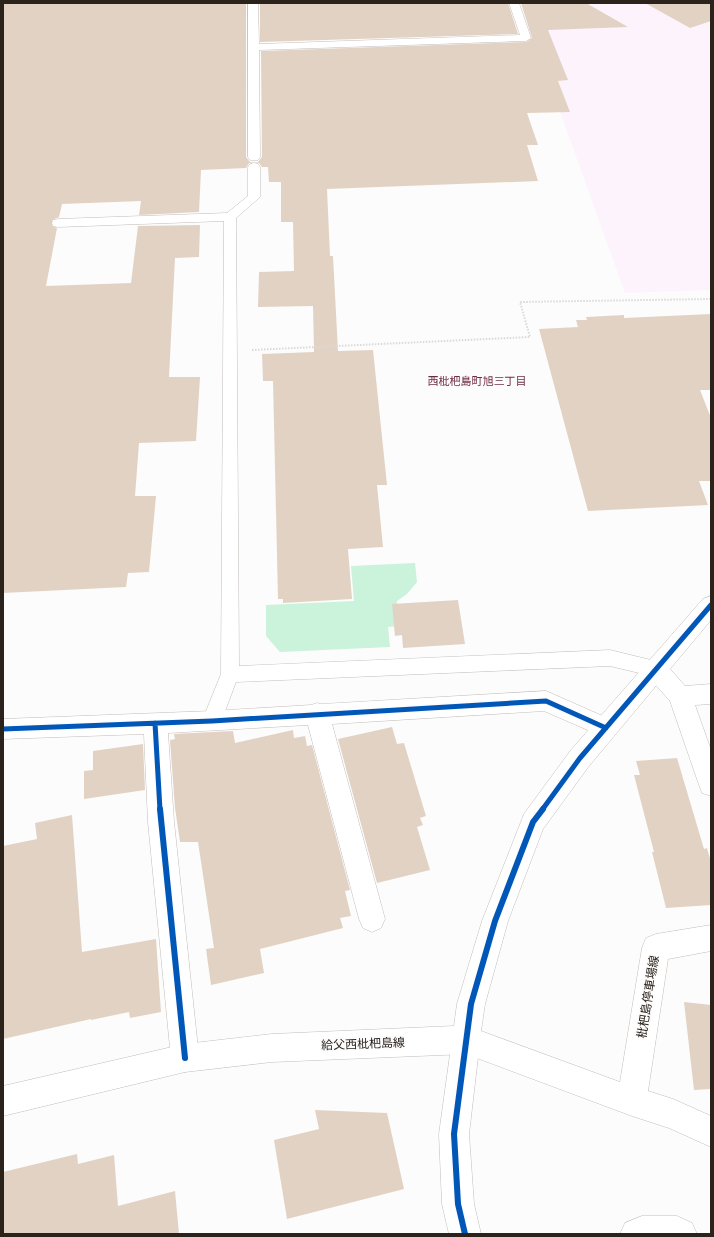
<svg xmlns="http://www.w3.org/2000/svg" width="714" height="1237" viewBox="0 0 714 1237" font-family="'DM Sans','Noto Sans JP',sans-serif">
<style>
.education{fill:#fdf3fd}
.green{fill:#cbf2da}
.building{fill:#e2d2c4}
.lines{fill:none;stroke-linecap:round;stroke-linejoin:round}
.lane-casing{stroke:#c2bdba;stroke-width:1}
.street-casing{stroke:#c2bdba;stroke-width:1}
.secondary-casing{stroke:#c2bdba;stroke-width:1}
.path{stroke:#d9d9d8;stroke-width:2;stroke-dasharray:1.5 1.5;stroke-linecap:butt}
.lane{fill:#fff;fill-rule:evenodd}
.street{fill:#fff;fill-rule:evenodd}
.secondary{fill:#fff;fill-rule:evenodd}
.cycleway-far1-casing{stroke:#fcfcfc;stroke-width:8}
.cycleway-casing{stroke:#fcfcfc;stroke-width:9}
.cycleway-far1{stroke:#0057b8;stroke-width:5}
.cycleway{stroke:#0057b8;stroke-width:6}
.labels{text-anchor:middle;stroke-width:4;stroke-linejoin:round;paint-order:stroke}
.neighbourhood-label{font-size:11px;fill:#712d45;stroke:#fcfcfc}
.near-street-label{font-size:12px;fill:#2b221b;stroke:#fcfcfc}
</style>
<rect width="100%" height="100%" fill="#fcfcfc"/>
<path class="education" d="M521 3H711V290L625 293Z"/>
<path class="green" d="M415 563 417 582 407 594 397 601 398 626 388 627 390 647 280 652 266 636V605L354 601 351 566Z"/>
<path class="building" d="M3 3H246V157L250 162H258L262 157 261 51 526 42 532 38 521 3H586L628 27 548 30 568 80 558 81 570 112 527 113 538 145H527L538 181 327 189 330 256H333L338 351 373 350 387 485H377L383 547 348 549 352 599 283 603V599H278L273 381H263L262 354 314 352 313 306 258 307 259 272 294 271 293 222H281V182H269L268 167H262L259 163 254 162 249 163 246 168 201 170 199 212 139 215 141 201 62 204 59 217 52 220V226L57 228 46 286 131 283 138 226 200 225 199 257 175 258 169 377H200L196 441 139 443 135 496H156L149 572 128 573 126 587 3 593Z
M260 3H508L518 34 260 42Z
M645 3H711V21L690 28Z
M711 314V390H700L711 418V481H699L708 505 588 511 539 329 578 327 576 320H587L586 317 624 315V318Z
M458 600 465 644 403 648 402 635 395 636 392 604Z
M392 727 397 744 404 743 426 816 420 818 423 825 417 827 430 870 377 883 338 739Z
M293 730 294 738 305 736 307 746 312 745 350 890 345 891 351 916 340 918 343 928 260 949 264 973 211 985 206 949 214 948 198 842H180L175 808 170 740 175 739 174 734 233 731 235 743Z
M143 744 145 790 84 799V771L93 770V751Z
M677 758 704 849 707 848 711 862V905L666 908 652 852H654L634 775H640L636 761Z
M72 815 82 952 156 939 161 1012 130 1018 129 1012 91 1020V1019L3 1039V846L37 839 35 823Z
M684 1002 711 1005V1089L694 1090Z
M315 1110 387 1113 404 1189 287 1219 274 1140 319 1129Z
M77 1154 78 1164 114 1155 118 1206 175 1191 179 1234H3V1172Z"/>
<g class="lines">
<defs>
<path id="lane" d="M248 3H258L259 44 520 35 509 3H519L531 38 526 41 259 50 260 157 258 160H250L248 157Z
M254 163 258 164 260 167V197L236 218 239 666 610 650 663 663 665 669 663 675 656 677 610 666 236 682 219 727 212 729 205 727 202 721 221 674 224 221 58 227 53 226 52 223 53 220 58 219 227 213 248 196V167L250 164Z"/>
<path id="street" d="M656 659 664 662 685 686 711 684V704L695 705 711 750V796L702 793 699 785 670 701 648 676 645 669 648 662Z
M546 691 614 721 618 728 614 735 606 738 544 711 332 724 385 919 381 928 372 932 363 928 359 919 308 725 168 733 174 822 199 1058 195 1068 185 1072 175 1068 171 1058 148 822 144 734 3 739V719L212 711 311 705 317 703 321 704Z
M466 1026 476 1030 480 1040 469 1134 474 1204 481 1234H449L442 1204 439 1134 452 1040 456 1030Z
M642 1216H677L692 1223 697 1234H620L625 1223Z"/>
<path id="secondary" d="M711 596V620L589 766 543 829 508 921 485 1004 481 1031 620 1082 642 948 646 938 656 934 711 925V951L668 959 648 1091 673 1099 711 1116V1147L669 1128 632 1116 466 1054 272 1062 185 1072 3 1116V1086L185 1044 272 1034 454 1026 457 1004 482 921 524 814 571 750 703 599Z"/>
</defs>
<use href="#lane" class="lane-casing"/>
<use href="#street" class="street-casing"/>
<use href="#secondary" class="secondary-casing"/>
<path class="path" d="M252 350 530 337 520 302 711 299"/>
<use href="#lane" class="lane"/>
<use href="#street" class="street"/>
<use href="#secondary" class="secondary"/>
<defs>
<path id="cycleway-far1" d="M155 723 160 810
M3 729 212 721 546 701 606 728
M542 810 580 758 711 605"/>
<path id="cycleway" d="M160 809 185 1058
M465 1234 458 1204 454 1134 471 1004 495 921 533 822 543 809"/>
</defs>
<use href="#cycleway-far1" class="cycleway-far1-casing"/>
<use href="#cycleway" class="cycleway-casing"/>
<use href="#cycleway-far1" class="cycleway-far1"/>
<use href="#cycleway" class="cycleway"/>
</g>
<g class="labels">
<g class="neighbourhood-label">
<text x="477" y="385">西枇杷島町旭三丁目</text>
</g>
<g class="near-street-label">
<text transform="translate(648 997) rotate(-81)" y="4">枇杷島停車場線</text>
<text transform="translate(363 1044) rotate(-2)" y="4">給父西枇杷島線</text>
</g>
</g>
<rect width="714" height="1237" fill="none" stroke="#2b221b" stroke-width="8"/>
</svg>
